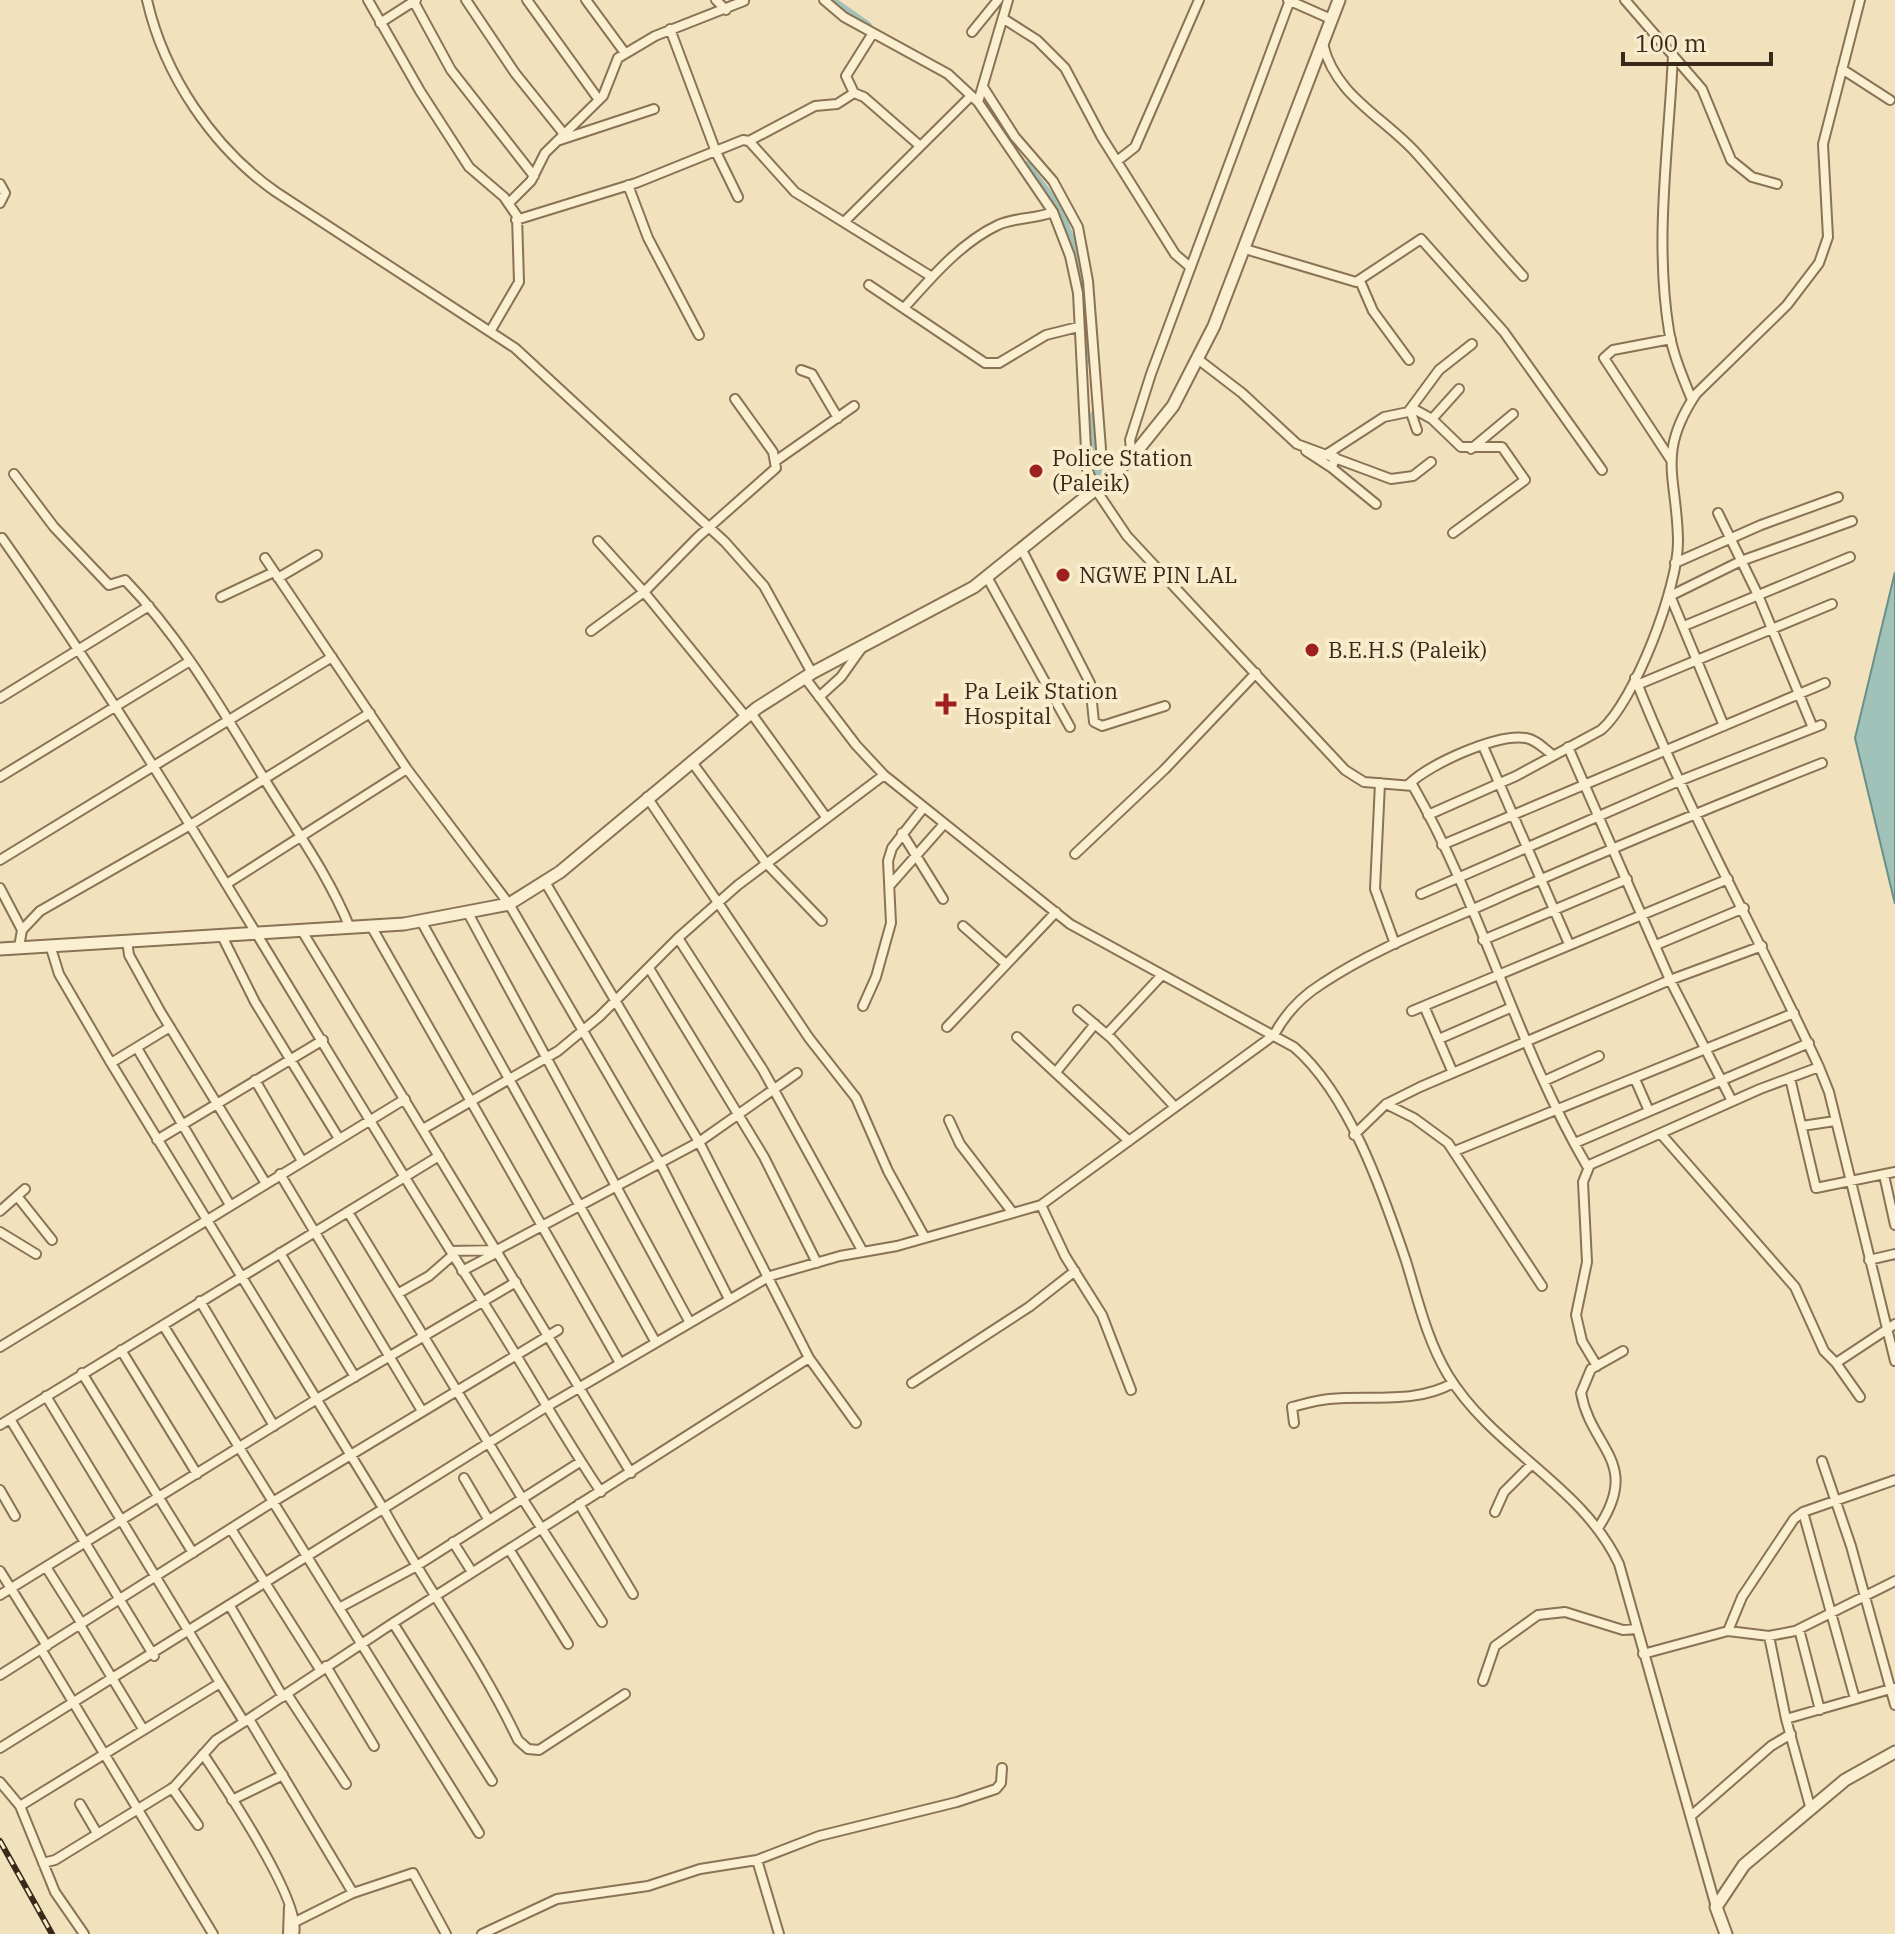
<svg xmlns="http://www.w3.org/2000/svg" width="1895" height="1934" viewBox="0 0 1895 1934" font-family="'IBM Plex Serif',serif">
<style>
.water{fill:#a1c2b9;stroke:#689087;stroke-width:2}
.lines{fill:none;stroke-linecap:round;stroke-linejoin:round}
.canal{stroke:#a1c2b9;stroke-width:10}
.minor-casing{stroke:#8a7255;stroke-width:12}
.tertiary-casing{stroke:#8a7255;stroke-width:15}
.minor{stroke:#fbefd1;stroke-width:8}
.tertiary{stroke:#fbefd1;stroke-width:11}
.rail-casing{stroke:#38291b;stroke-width:6}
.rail{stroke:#f8eccd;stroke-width:3;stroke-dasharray:9;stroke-linecap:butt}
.poi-dot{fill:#9e2120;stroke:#f8eccd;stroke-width:3}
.labels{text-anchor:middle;stroke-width:8;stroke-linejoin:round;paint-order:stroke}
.poi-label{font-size:22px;fill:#38291b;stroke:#f8eccd;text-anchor:start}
</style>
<rect width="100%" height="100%" fill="#f1e2bd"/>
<path class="water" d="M1895 572V904L1855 738Z"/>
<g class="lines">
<path class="canal" d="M831 1 867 26
M1026 166 1058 208 1078 262 1090 359
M1095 415 1097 471"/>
<defs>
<path id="minor" d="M147 0C164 75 213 148 276 192L515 348 725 542 764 586 812 673
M368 0 420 91 469 167 504 197 517 216 519 282 491 330
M466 0 515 73 564 134
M527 0 599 100
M586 0 625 53
M716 0 726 10
M824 0 844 17 948 74 978 102 1053 212 1070 256 1078 293 1087 469 1096 490 1127 536 1345 770 1364 782 1413 786C1482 906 1516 1045 1587 1166L1760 1089 1819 1067 1829 1092 1895 1361
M1288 0 1331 19
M1625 0 1702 89 1731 160 1752 177 1777 184
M414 2 451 70 534 176
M1004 19 1037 40 1065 68 1101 136 1175 254 1190 267
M380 23 416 0
M670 29 716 152 738 197
M972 32 998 0
M1323 44C1335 96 1384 117 1417 154 1453 194 1486 236 1523 276
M1673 55C1669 146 1654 239 1669 331 1673 355 1683 378 1692 400
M1842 69 1890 100
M983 87 1015 137 1053 181 1078 227 1088 281 1101 449
M854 93 846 76 873 33
M978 102 1008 0
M557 141 654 109
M749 141 815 106 837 104 854 93 864 97 919 145
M1117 161 1135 147 1199 0
M0 184 5 193 0 203
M628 185 648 238 699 335
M509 203 531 181 545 153 603 96 618 58 655 36 744 1
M516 220 636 183 743 140 749 141 795 192 932 277
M845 221 971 96
M1245 249 1356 282 1421 239 1504 332 1602 470
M1360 281 1373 311 1409 360
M869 285 985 363H999L1046 335 1078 327
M904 308C931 278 960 243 998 225 1016 217 1036 219 1053 212
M1199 360 1242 393 1297 444 1391 479 1413 476 1431 462
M801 370 812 374 838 418
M735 399 773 452 776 468 698 537 644 592 746 717
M1412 408 1432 419 1461 447H1502L1525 480 1453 533
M1410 410 1417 430
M1432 419 1459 389
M1471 449 1513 414
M1306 451 1332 468
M1327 454 1384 417 1408 412 1439 370 1472 344
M1132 457 1130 440 1151 374 1290 0
M1335 457 1332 468 1376 504
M777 460 854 406
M1671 460 1604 358 1613 350 1671 339
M14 474 54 527 109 585 125 580C182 639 222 710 265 780 295 829 328 874 350 928
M1718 513 1758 595 1813 728
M2 538C176 785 320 1048 483 1302 523 1364 559 1430 601 1492
M1022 550 1090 683 1094 722 1102 726 1165 706
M265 558 407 769 509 904 660 1163 729 1299
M1675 563 1761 525 1838 497
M987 577 1070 727
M278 578 317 555
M1669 593 1724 726
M1670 596 1741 561 1852 521
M221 597 274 572
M1684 626 1850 557
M591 631 644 592 598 541
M805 678 856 745 884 775 1070 924 1294 1047C1349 1094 1383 1193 1406 1261 1418 1300 1427 1340 1448 1375 1494 1450 1582 1485 1619 1564L1716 1907
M1635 678C1688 812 1759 937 1819 1067
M1637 685 1832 604
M819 697 841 677 861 649
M0 698 149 606
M751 713 826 817
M1483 746 1569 944
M1568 747 1670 980 1732 1101
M691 761 766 863 822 921
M0 777 190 661
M1380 783 1375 889 1395 944
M1409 784C1430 764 1497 733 1526 738 1537 740 1544 749 1553 755
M647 797 809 1038 856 1098 888 1171 925 1238
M1428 815 1516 776 1601 730C1635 701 1679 585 1678 540 1677 477 1656 454 1696 394L1787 305 1819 263 1828 237 1823 144 1860 0
M902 833 943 899
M1442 845 1825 683
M1075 854 1165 769 1256 673
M0 860 332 657
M228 883 407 769
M891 884 944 824
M0 888 22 930
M1421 894 1679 781 1821 725
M468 913 689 1321
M421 921 655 1341
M371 926 620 1363
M963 926 1006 964
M302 931 631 1473
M222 936 255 1002 338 1137
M678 938 763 1070 863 1252
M1483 940 1627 879
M127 941 129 955 160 1011 265 1182
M50 945 59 974 111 1063 383 1508C426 1587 479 1658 518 1740L528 1749 539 1750 625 1694
M1656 945 1744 908
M19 947 22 930 40 911 192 824 370 713
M649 968 764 1157 817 1263
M863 1006 876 977 891 923 888 861 892 848 924 807
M1424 1006 1453 1073
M1078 1010 1111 1038 1175 1107
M1412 1011 1728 879
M947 1027 1056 912
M1107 1034 1162 975
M1017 1037 1129 1141
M1439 1039 1510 1008
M137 1048 230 1205
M111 1063 170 1027
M1056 1072 1095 1024
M1790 1078 1816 1188 1895 1172
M1635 1079 1649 1111
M255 1080 302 1161
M1544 1081 1599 1056
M1386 1104 1414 1118 1448 1143 1542 1286
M949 1120 960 1144 1013 1213
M1802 1126 1835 1121
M423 1129 558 1051 599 1017 678 938 738 885 884 775
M1661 1134 1795 1287 1824 1351 1836 1363
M1354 1135 1386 1104 1420 1087 1670 980 1762 946
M157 1140 323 1040
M1575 1143 1809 1043
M1455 1151 1794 1013
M1589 1167 1583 1182 1587 1262 1576 1315 1582 1341 1597 1366
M280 1174 422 1411
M1884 1175 1895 1225
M17 1196 52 1240
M1041 1205 1065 1256 1102 1315 1131 1390
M0 1211 25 1189
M348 1212 522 1498 602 1622
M0 1232 36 1254
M451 1251 497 1250 699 1142 797 1073
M280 1253 355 1377
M1869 1260 1895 1254
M462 1271 498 1252
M399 1293 429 1276 453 1255
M200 1301 274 1426
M163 1325 479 1833
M0 1347 405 1099
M121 1350 197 1474
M809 1358 856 1423
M82 1373 193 1553
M912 1383 1029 1307 1075 1271
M46 1396 220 1683
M1860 1397 1836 1363 1895 1324
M10 1419 154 1656
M1294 1423 1292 1407C1304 1404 1317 1400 1329 1399 1371 1395 1416 1404 1453 1383
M0 1425 439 1156
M1822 1461 1851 1546 1895 1705
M464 1478 488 1519
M0 1490 15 1516
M579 1504 633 1594
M1495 1512 1504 1492 1531 1465
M1803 1512 1855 1699
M1598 1528C1642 1462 1591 1449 1581 1393L1591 1369 1623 1351
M231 1529 321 1671
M453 1542 472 1572
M509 1549 568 1644
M46 1567 82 1624
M0 1571 47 1646
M0 1595 317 1399 516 1282
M230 1606 283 1697
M339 1608 415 1567 580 1462
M393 1623 492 1781
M80 1625 143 1729
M1799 1629 1820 1710
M1728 1631 1742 1597 1794 1519 1803 1512 1895 1480
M1769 1636 1786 1719 1811 1810
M41 1649 213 1934
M1643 1654 1728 1631 1769 1636 1795 1631 1895 1581
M326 1666 374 1746
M0 1675 271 1503 558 1330
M1483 1681 1495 1646 1538 1615 1565 1612 1623 1630 1637 1629
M287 1694 346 1784
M249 1719 353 1893
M1786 1719 1894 1688
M0 1748 546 1407 770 1276 840 1256 897 1246 1041 1205 1274 1035C1285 1014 1302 996 1323 983 1377 947 1439 925 1498 898 1605 851 1713 806 1822 763
M203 1754C223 1784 303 1903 294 1934
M0 1782 20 1806 55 1892 84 1934
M172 1788 198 1825
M232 1800 283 1775
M80 1804 97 1833
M20 1806 220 1683 244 1722 393 1623 809 1358 699 1142 545 882
M1692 1815 1771 1746 1791 1734
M757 1860 779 1934
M43 1863 55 1860 174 1787 216 1740 244 1722
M295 1922 353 1893 413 1873 446 1934
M288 1934 289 1907
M482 1934 557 1899 648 1886 700 1869 757 1860 819 1836 957 1802 996 1789 1001 1783 1002 1768"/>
<path id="tertiary" d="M0 949 404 924 509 904 560 872 757 708 812 673 974 587 1107 480 1132 457 1173 406 1214 326 1339 0
M1726 1934 1716 1907 1744 1865 1845 1780 1895 1752"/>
</defs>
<use href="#minor" class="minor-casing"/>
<use href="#tertiary" class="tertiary-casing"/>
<use href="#minor" class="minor"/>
<use href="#tertiary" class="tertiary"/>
<defs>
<path id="rail" d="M0 1841 52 1934"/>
</defs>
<use href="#rail" class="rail-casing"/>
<use href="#rail" class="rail"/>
</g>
<g class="poi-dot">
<circle cx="1036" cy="471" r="8"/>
<circle cx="1063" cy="575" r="8"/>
<circle cx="1312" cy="650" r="8"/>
<path d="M942 692h8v8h8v8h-8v8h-8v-8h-8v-8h8z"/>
</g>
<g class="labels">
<g class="poi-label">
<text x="1052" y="466">Police Station<tspan x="1052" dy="25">(Paleik)</tspan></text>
<text x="1079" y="583">NGWE PIN LAL</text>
<text x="1328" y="658">B.E.H.S (Paleik)</text>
<text x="964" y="699">Pa Leik Station<tspan x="964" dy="25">Hospital</tspan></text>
</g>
</g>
<path d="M1623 52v12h148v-12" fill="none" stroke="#38291b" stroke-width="4"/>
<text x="1635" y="52" font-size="24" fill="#38291b" stroke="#f8eccd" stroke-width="6" paint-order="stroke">100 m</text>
</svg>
